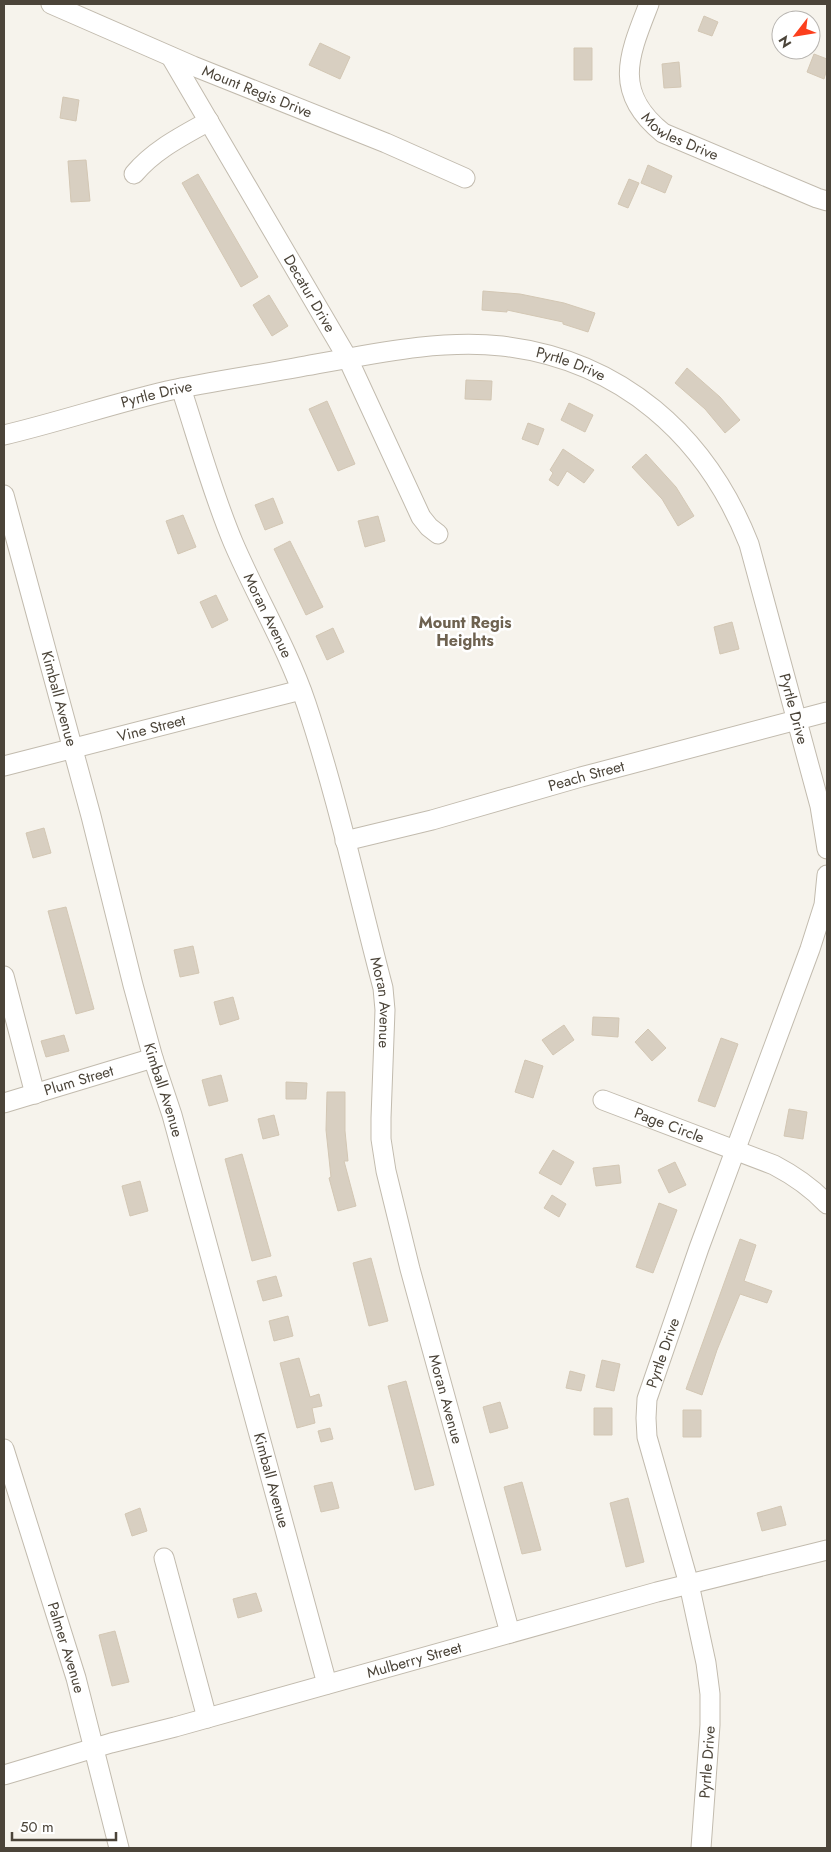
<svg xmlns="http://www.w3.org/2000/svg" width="831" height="1852" viewBox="0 0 831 1852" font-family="Jost,sans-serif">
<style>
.building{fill:#d8cfc1;stroke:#d3c7b4}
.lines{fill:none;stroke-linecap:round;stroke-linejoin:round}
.minor-casing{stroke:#c2bbae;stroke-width:21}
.minor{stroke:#fff;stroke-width:19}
.labels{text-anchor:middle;stroke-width:5;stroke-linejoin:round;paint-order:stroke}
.street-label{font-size:15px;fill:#4b4439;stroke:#fff}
.neighbourhood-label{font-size:16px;font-weight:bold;fill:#6e6250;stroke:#fff}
</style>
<rect width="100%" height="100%" fill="#f6f3ec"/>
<path class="building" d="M704 16 718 22 712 36 698 31Z
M320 43 350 57 340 79 309 65Z
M574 48H592V80H574Z
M814 54 827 59V69L824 79 807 72Z
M679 62 681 87 664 88 662 64Z
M63 97 79 100 76 121 60 118Z
M86 160 90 201 71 202 68 161Z
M648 165 672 176 665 193 641 183Z
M198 174 258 277 241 287 182 183Z
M629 179 639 183 628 208 618 204Z
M483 291 520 294 564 303 595 313 588 332 563 324V322L507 310V312L482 310Z
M269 295 288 326 272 336 253 305Z
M687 368 720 397 740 420 725 433 705 409 675 383Z
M466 380 492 381 491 400 465 399Z
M327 401 355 464 338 471 309 409Z
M569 403 593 415 585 432 561 420Z
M528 423 544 429 538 445 522 439Z
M563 449 594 470 584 483 567 471 558 486 549 480 553 473 550 470Z
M646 454 676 487 694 516 678 526 662 499 632 467Z
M273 498 283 523 265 530 255 505Z
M183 515 196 547 178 554 166 521Z
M378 516 385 541 365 547 358 521Z
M290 541 323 607 306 615 274 549Z
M216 595 228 620 212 628 200 602Z
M732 622 739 649 720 654 714 627Z
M333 628 344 652 327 660 316 636Z
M44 828 51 853 33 858 26 833Z
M66 907 94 1009 76 1014 48 911Z
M193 946 199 973 180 977 174 950Z
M233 997 239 1019 220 1025 214 1002Z
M593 1017 619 1018 618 1037 592 1035Z
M564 1025 574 1040 553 1055 542 1040Z
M648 1029 666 1048 652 1061 635 1042Z
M64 1035 69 1051 46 1057 41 1041Z
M721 1038 738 1044 715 1107 698 1101Z
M525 1060 543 1066 533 1098 515 1092Z
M221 1075 228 1101 209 1106 202 1080Z
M286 1082 307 1083 306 1099H286Z
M327 1092H345V1131L348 1161H344L356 1206 338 1211 329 1178 331 1177 326 1130Z
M789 1109 807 1112 803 1139 784 1136Z
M274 1115 279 1135 263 1139 258 1119Z
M553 1150 574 1162 561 1185 539 1173Z
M242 1154 271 1256 252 1261 225 1159Z
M675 1162 686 1185 669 1193 658 1170Z
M619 1165 621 1183 596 1186 593 1168Z
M140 1181 148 1211 130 1216 122 1186Z
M552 1195 566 1204 559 1217 544 1208Z
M659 1203 677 1210 653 1273 636 1267Z
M740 1239 756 1245 744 1281 772 1291 767 1303 740 1294 717 1350 702 1395 686 1389Z
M371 1258 388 1321 369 1326 353 1263Z
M276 1276 282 1296 263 1301 257 1281Z
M288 1316 293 1336 274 1341 269 1321Z
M299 1358 310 1397 319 1394 322 1406 312 1408 315 1423 297 1428 280 1363Z
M602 1360 620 1364 614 1391 596 1387Z
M570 1371 585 1375 581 1391 566 1388Z
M406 1381 434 1485 415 1490 388 1386Z
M500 1402 508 1428 490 1433 483 1407Z
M594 1408H612V1435H594Z
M683 1410H701V1437H683Z
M330 1428 333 1439 321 1442 318 1431Z
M332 1482 339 1508 321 1512 314 1486Z
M522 1482 541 1550 522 1554 504 1487Z
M628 1498 644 1562 626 1567 610 1503Z
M781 1506 786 1525 762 1531 757 1513Z
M140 1508 147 1531 132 1536 125 1514Z
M256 1593 262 1611 238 1618 233 1599Z
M115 1631 129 1682 112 1686 99 1635Z"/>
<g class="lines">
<defs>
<g id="minor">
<path id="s1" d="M51 4 193 66 386 143 465 178"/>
<path id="s2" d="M649 4C629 55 612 92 663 133L817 198 827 201"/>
<path id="s3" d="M171 57 348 359 421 517 429 527 438 534"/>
<path d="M134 174C154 150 182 136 209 121"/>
<path id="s4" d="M181 388C198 440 212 492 233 542 256 596 287 647 306 703 337 796 358 893 383 988L385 1010 381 1118V1139L386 1171 410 1269 510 1633"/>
<path id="s5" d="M4 435C59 422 112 404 167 391 212 381 259 375 305 366 369 355 436 339 502 346 621 360 706 435 749 544L820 806 827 849"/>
<path id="s6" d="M4 495 91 816 133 985 153 1058 172 1115 327 1684"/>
<path id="s7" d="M4 766 301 690"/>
<path id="s8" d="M345 841 432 820 581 777 827 712"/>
<path d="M4 976 35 1094"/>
<path id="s9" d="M603 1100 774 1165C795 1176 811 1187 827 1204"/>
<path id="s10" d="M4 1103 153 1058"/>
<path id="s11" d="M4 1449 76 1678 119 1848"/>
<path d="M164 1558 207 1718"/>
<path id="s12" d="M4 1775 111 1743 175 1727 657 1592 827 1550"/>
<path id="s13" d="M701 1848 710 1725V1694L706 1663 689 1584 647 1437 646 1418 647 1399 699 1248 810 949 824 905 827 875"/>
</g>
</defs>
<use href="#minor" class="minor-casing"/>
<use href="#minor" class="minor"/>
</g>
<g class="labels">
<g class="street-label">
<text dy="5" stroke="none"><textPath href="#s1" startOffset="224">Mount Regis Drive</textPath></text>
<text dy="5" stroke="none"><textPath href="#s2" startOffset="160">Mowles Drive</textPath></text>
<text dy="5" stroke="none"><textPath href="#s3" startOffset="274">Decatur Drive</textPath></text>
<text dy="5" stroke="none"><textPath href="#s5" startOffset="579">Pyrtle Drive</textPath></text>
<text dy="5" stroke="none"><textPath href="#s5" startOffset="158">Pyrtle Drive</textPath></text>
<text dy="5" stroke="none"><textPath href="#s4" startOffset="244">Moran Avenue</textPath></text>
<text dy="5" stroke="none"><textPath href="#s6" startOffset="211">Kimball Avenue</textPath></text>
<text dy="5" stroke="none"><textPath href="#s5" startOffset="1012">Pyrtle Drive</textPath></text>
<text dy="5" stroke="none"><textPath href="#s7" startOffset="152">Vine Street</textPath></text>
<text dy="5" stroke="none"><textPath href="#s8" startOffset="250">Peach Street</textPath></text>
<text dy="5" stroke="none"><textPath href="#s4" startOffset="649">Moran Avenue</textPath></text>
<text dy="5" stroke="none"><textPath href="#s10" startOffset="78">Plum Street</textPath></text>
<text dy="5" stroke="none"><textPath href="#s6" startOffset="616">Kimball Avenue</textPath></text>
<text dy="5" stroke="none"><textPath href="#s9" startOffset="71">Page Circle</textPath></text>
<text dy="5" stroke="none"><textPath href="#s13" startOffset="506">Pyrtle Drive</textPath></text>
<text dy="5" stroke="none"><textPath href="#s4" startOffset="1054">Moran Avenue</textPath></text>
<text dy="5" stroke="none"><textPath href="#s6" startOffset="1021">Kimball Avenue</textPath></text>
<text dy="5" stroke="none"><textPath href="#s11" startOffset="208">Palmer Avenue</textPath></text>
<text dy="5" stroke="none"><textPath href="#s12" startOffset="426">Mulberry Street</textPath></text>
<text dy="5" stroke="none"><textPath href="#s13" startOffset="86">Pyrtle Drive</textPath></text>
</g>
<g class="neighbourhood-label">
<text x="465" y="628">Mount Regis<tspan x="465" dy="18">Heights</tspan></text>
</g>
</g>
<rect width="831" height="1852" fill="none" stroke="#4b4439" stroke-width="10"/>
<g transform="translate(796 35) rotate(239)"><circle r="24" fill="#ffffff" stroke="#b7b4b0"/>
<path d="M0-4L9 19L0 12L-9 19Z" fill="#fc3f1d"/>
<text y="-8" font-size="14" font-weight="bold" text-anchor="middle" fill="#4b4439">N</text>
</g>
<path d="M12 1832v8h104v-8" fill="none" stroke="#4b4439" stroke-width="2.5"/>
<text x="20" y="1832" font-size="15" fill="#4b4439" stroke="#ffffff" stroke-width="4" paint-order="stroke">50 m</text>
</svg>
